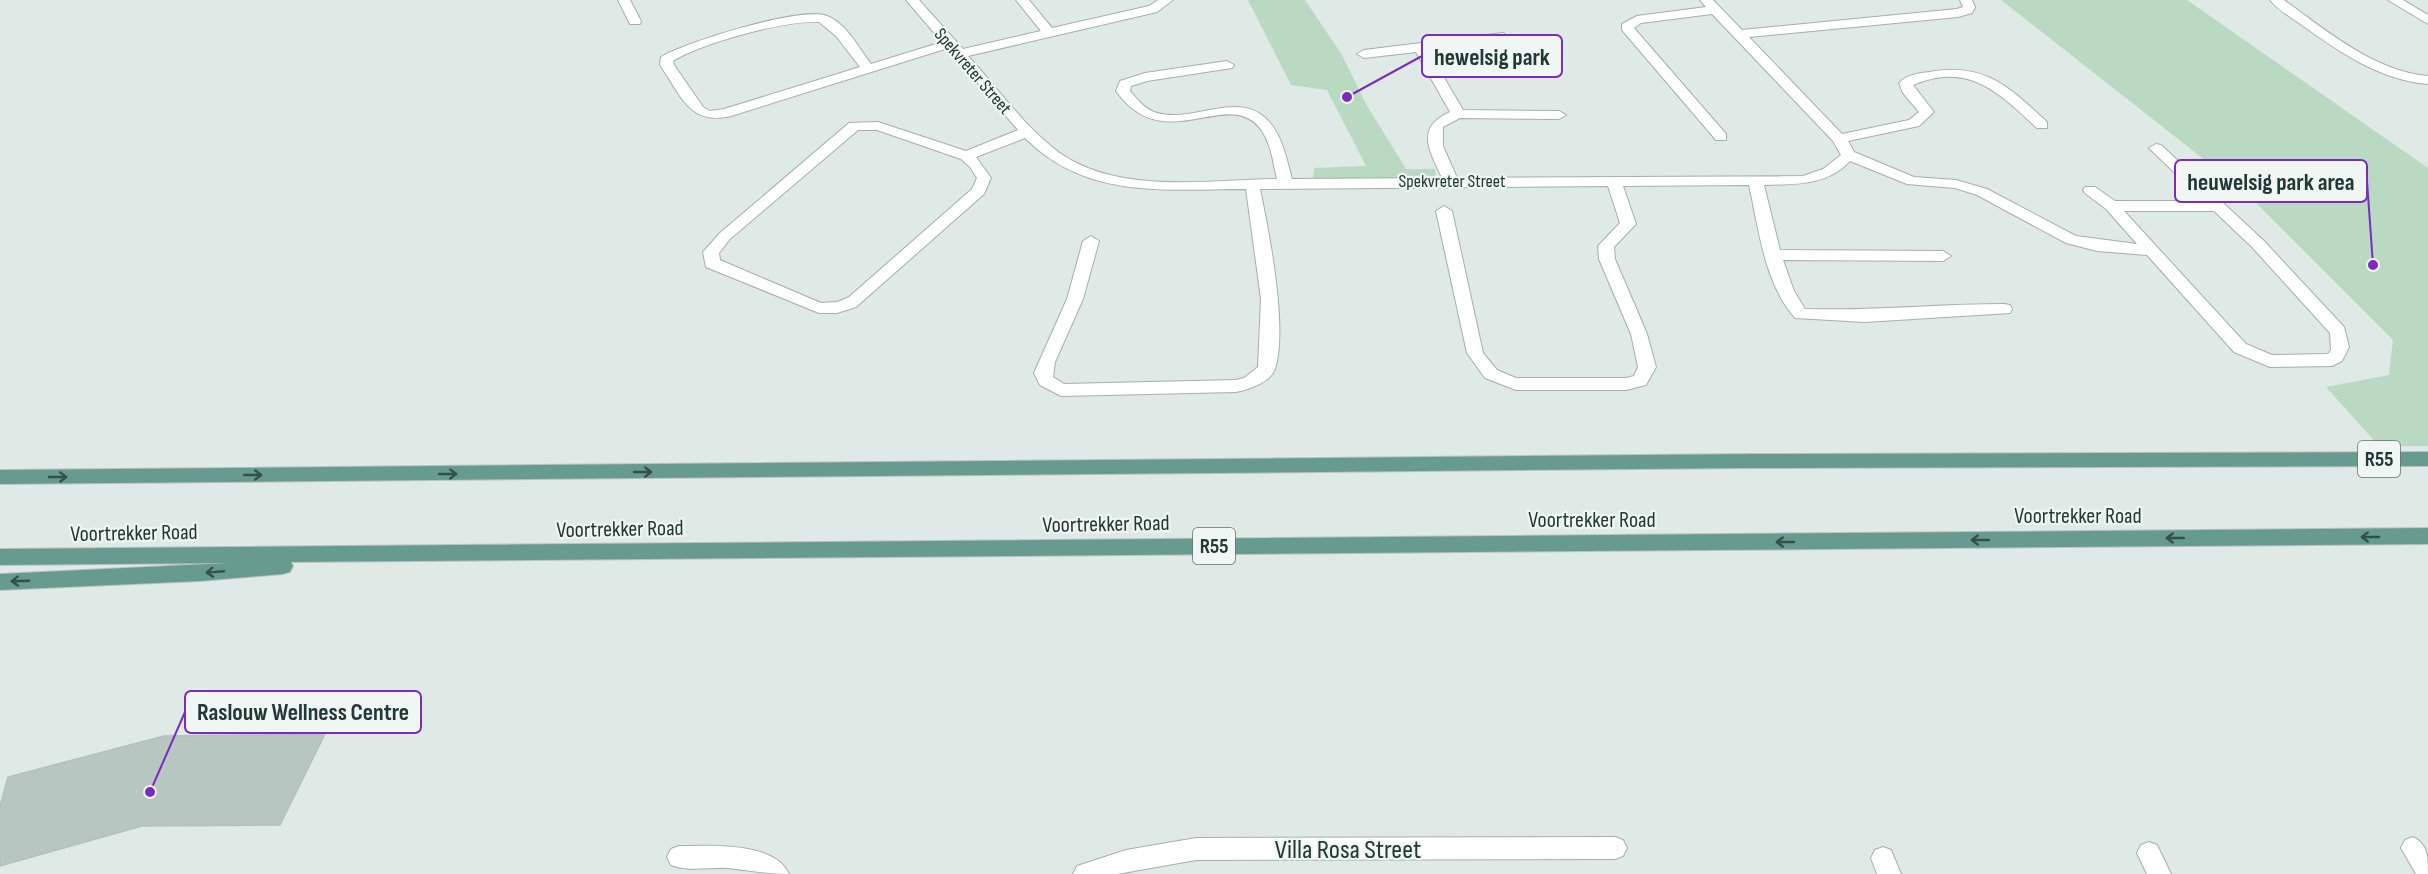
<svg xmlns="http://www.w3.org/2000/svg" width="2428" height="874" viewBox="0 0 2428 874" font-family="'Sofia Sans Condensed',sans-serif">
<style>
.green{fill:#bad9c3}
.building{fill:#b8c6c1;stroke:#b3c2bc;stroke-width:1.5}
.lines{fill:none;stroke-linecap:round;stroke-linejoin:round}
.minor-casing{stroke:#a3b0ac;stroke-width:2}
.primary-casing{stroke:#bdc3c2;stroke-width:2}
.minor{fill:#fff;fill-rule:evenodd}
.primary{fill:#689b8f;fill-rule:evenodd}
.oneway{stroke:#345149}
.labels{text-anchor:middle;stroke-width:4.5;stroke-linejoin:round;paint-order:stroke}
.far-street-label{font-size:18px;fill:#223832;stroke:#eff6f3}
.shield{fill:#eff6f3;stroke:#60716c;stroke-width:1.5}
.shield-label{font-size:21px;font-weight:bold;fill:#223832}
.street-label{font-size:22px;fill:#223832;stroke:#eff6f3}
.near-street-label{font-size:27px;fill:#223832;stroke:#eff6f3}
.leader{fill:none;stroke:#7b2cbf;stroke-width:2}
.callout-dot{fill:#7b2cbf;stroke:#eff6f3;stroke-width:2}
.callout{fill:#eff6f3;stroke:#7b2cbf;stroke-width:2}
.callout-label{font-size:24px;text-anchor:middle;font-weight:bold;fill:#223832}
</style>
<rect width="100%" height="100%" fill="#dfe9e5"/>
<path class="green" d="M1248 0H1305L1342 55 1366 104 1406 169H1435L1436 181 1313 182 1314 168 1366 166 1327 90 1291 85Z
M2001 0H2187L2428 168V446H2379L2326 387 2389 375 2393 340 2243 190Z"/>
<path class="building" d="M325 734 280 825 142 826 0 866V806L8 777 164 736Z"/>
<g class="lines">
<defs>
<path id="minor" d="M618 0H630L641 21 640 24H630Z
M906 0H919L963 49 1041 31 1016 0H1029L1052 28 1149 6 1158 0H1173L1157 12 968 56C996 86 1020 121 1052 147 1110 196 1206 180 1277 179 1273 163 1271 141 1259 127 1225 88 1164 158 1116 91L1120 81 1145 73 1227 61 1234 65 1232 68 1147 81 1131 86 1130 91C1137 99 1144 108 1154 112 1196 127 1249 79 1278 135 1285 149 1288 164 1292 179L1442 178C1430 151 1414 128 1450 112L1416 52 1364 58 1357 54 1364 50 1503 33 1509 37 1508 40 1428 50 1463 110 1559 111 1566 115 1559 119 1460 118 1443 127V146L1457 178 1803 176 1823 169 1841 155 1833 141 1712 14 1641 23 1634 28 1726 134V140H1716L1622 30V24L1637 16 1706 7 1700 0H1713L1742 30 1957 9 1963 7 1960 0H1972L1975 7 1972 13 1958 17 1749 37 1842 134 1909 120 1919 112 1903 93 1899 83C1906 75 1919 73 1929 72 1985 62 2009 87 2047 122V128H2037C1999 93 1969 61 1913 85L1934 112 1919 126 1848 141 1854 152 1914 177 1956 180 1987 189 2076 236 2137 244 2106 209 2085 193 2083 190 2085 187H2095L2115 201H2204L2149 148 2156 144 2161 145 2264 241 2344 327 2349 347 2342 361 2332 366 2270 367 2234 352 2147 255 2097 251 2066 243 1977 195 1955 188 1907 184 1850 161C1827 186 1795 184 1764 185L1780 250 1943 251 1951 256 1943 261 1783 260 1794 291 1805 309C1872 311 1938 304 2004 304L2010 305 2012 309 2010 313 1865 322 1795 318C1764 283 1759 229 1749 185L1623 186 1636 224 1614 247 1615 259 1647 334 1656 367 1646 385 1626 390H1516L1485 378 1467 353 1436 211 1444 206 1452 211 1483 353 1497 370 1516 378H1626L1634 376 1638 367 1631 334 1599 259 1598 246 1620 223 1608 186 1260 189C1269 232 1288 328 1275 369 1270 383 1249 389 1236 392L1061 396 1040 385 1034 373 1067 299 1083 241 1091 236 1099 241 1083 299 1055 362 1053 377 1064 384 1236 380 1244 378 1258 367 1261 299 1246 189C1165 189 1087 200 1025 138L976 157 991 178 984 194 856 307 837 313H819L706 267 703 252 720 233 849 123 878 122 966 151 1018 130 948 48 731 116C689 126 681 95 660 65L661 57C685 42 802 6 827 16 846 23 859 48 871 64L942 42ZM819 22 836 36 860 67 724 109 710 111 703 107 674 65 673 61C702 43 785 20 819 22ZM858 130H877L961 159 970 167 977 178 972 189 849 297 837 302 821 303 720 260 719 253 730 239ZM2124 211H2214L2252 247 2330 333 2331 350 2328 354 2272 355 2246 344Z
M2270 0H2284C2327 31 2374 71 2428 76V84C2379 80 2338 51 2299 23 2289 16 2277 9 2270 0Z
M2388 0H2403L2428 15V24Z
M1615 837 1623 840 1627 848 1623 856 1615 859 1196 860 1117 874H1073L1077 866 1126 850 1196 838Z
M2413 837C2428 844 2428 858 2428 874H2416L2401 848 2405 840Z
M2149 842 2157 845 2171 874H2147L2137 853 2141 845Z
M679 846C709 846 774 841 789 874 767 874 748 870 727 868 709 867 688 872 671 865L667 857 671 849Z
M1883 847 1891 850 1901 874H1877L1871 858 1875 850Z"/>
<path id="primary" d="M2428 452V466L1752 468 0 484V470L1752 454Z
M2428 528V544L291 562 293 566 290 572 283 574 201 581 0 590V574L229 563 0 565V549Z"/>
</defs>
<use href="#minor" class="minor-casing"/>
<use href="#primary" class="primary-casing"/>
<use href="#minor" class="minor"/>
<use href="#primary" class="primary"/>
</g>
<defs><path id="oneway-shaft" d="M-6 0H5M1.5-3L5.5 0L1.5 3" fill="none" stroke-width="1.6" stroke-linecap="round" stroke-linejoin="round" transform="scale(1.5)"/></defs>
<g class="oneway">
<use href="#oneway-shaft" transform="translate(643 472)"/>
<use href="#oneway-shaft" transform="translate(448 474)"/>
<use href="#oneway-shaft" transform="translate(253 475)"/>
<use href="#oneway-shaft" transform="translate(58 477)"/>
<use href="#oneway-shaft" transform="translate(2370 537) rotate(180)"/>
<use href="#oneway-shaft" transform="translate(2175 538) rotate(180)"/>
<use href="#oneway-shaft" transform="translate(1980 540) rotate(180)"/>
<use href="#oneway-shaft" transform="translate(1785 542) rotate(180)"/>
<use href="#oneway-shaft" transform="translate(215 572) rotate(175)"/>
<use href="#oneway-shaft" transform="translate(20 581) rotate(178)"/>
</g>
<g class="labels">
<g class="far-street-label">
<text transform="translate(973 71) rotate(49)" y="6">Spekvreter Street</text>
<text x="1452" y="187">Spekvreter Street</text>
</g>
<g class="shield">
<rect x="2358" y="441" width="42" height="36" rx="4.5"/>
<rect x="1193" y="528" width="42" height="36" rx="4.5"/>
</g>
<g class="shield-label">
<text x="2379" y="466">R55</text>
<text x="1214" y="553">R55</text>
</g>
<g class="street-label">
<text x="2078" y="523">Voortrekker Road</text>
<text x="1592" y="527">Voortrekker Road</text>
<text transform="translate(1106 523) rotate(-1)" y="8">Voortrekker Road</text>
<text transform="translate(620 528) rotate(-1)" y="8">Voortrekker Road</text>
<text transform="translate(134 532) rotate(-1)" y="8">Voortrekker Road</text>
</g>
<g class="near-street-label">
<text x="1348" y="858">Villa Rosa Street</text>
</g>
</g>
<path class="leader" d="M1347 97L1422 56M2373 265L2367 181M150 792L185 712"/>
<g class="callout-dot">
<circle cx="1347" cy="97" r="6"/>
<circle cx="2373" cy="265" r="6"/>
<circle cx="150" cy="792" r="6"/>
</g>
<g class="callout">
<rect x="1422" y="35" width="140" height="42" rx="6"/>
<rect x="2175" y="160" width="192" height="42" rx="6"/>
<rect x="185" y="691" width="236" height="42" rx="6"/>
</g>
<g class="callout-label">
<text x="1492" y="65">hewelsig park</text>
<text x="2271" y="190">heuwelsig park area</text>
<text x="303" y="720">Raslouw Wellness Centre</text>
</g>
</svg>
